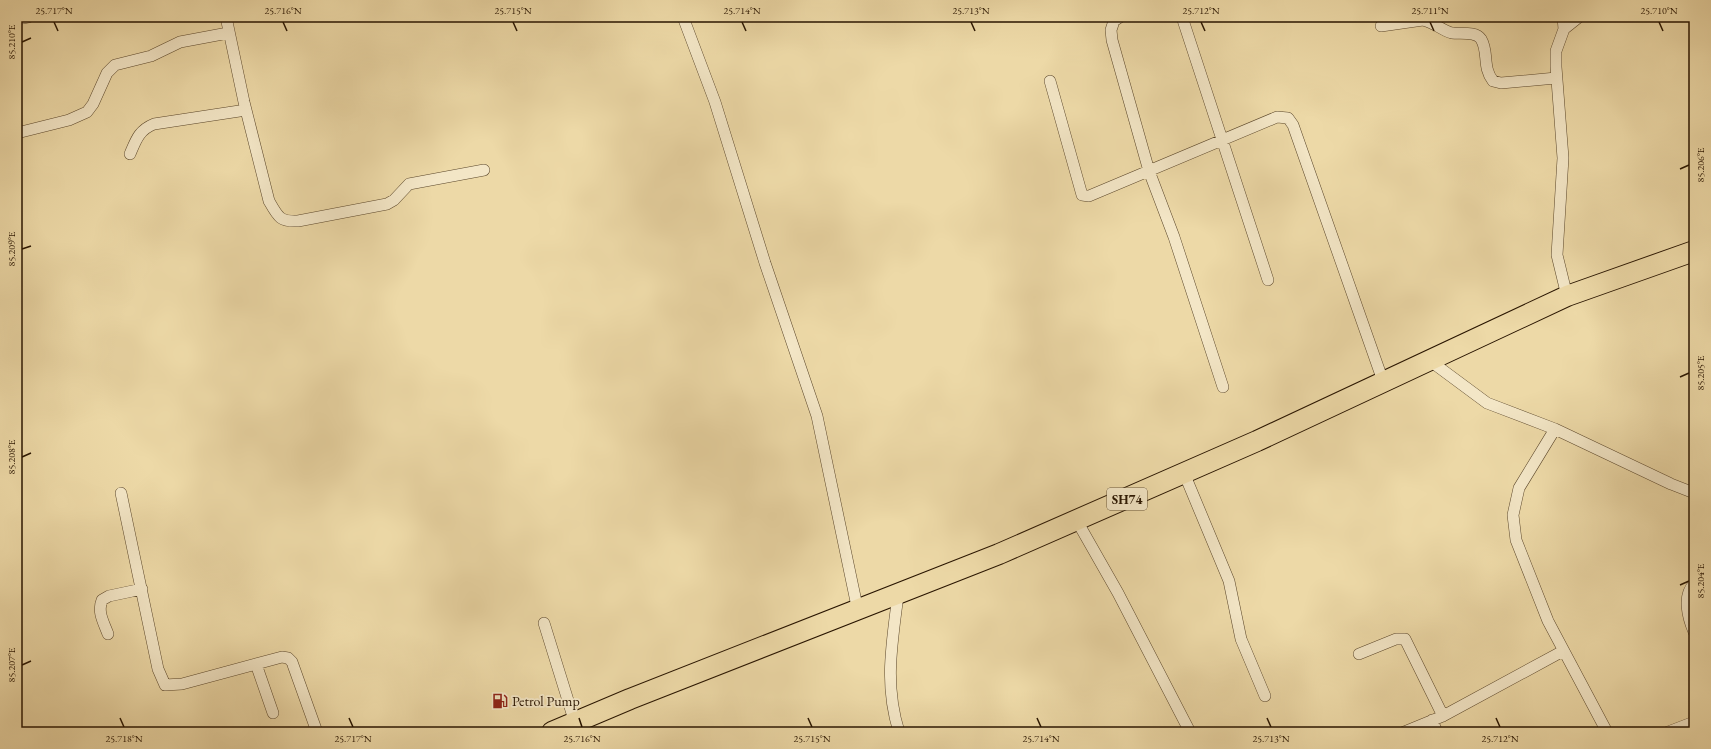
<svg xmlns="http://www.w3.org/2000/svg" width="1711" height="749" viewBox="0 0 1711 749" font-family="'EB Garamond',serif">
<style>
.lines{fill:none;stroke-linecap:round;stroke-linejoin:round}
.street-casing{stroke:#5a462a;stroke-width:12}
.highway-casing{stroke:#291500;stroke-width:22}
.street{stroke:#f3e6c6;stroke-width:11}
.highway{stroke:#edd9a7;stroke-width:20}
.ticks{fill:none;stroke:#291500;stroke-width:1.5}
.labels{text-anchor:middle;stroke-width:3.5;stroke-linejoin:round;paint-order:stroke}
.shield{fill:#f3e6c6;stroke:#66543b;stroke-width:1}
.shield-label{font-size:13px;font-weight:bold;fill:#291500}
.poi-label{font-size:14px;fill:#291500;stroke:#f3e6c6;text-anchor:start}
.neatline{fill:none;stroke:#291500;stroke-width:1.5}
.ticks-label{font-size:10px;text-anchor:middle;fill:#291500}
</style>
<rect width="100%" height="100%" fill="#edd9a7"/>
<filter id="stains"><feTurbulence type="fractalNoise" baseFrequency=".005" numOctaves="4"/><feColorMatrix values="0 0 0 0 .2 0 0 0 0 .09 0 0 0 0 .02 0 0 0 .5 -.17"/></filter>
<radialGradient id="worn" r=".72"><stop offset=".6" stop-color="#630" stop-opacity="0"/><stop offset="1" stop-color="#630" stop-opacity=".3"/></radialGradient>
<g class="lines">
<defs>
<path id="street" d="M226 17 244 102 269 201C278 217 280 222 298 221L387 204 394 200 409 184 484 170
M683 17 715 102 765 263 817 416 858 611
M1120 17 1114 21 1111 30 1112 40 1149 171 1174 237 1223 387
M1182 17 1268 280
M1563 17 1564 29
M17 19 28 17
M1381 26 1423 20C1434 22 1441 30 1452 33 1460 34 1476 31 1481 39 1489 52 1482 67 1493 81L1501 83 1556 78
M1050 81 1082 195 1089 196 1277 117 1288 118 1293 125 1383 381
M17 133 69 120 87 112 93 104 107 73 115 65 151 56 180 42 228 33
M130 154C136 140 139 130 154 124L246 110
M1567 296 1557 255 1563 158 1556 67V51L1564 29 1579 17
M1429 360 1487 403 1555 429 1671 484 1694 493
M1555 429 1519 488 1513 515 1516 540 1548 621 1607 732
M1184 473 1229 581 1241 639 1265 696
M121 493 158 669 165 685 182 684 282 657 288 658 292 662 317 732
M1077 521 1118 593 1190 732
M1694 584C1682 596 1688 618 1694 632
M898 595C892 644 884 684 899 732
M544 623 575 723
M108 634C104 623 97 612 102 600L109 596 142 589
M1359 654 1396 639H1405L1443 716
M256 664 273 713
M1432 720 1437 732
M1404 732 1443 716 1563 651
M1668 732 1694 722"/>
<path id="highway" d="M552 732 630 699 999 554 1257 441 1567 296 1694 251"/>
</defs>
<use href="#street" class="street-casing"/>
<use href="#highway" class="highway-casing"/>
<use href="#street" class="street"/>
<use href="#highway" class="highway"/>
</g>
<path class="ticks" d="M54 22 58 31M283 22 287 31M513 22 517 31M742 22 746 31M971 22 975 31M1201 22 1205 31M1430 22 1434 31M1659 22 1663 31M22 42 31 38M1680 169 1689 165M22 249 31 246M1680 377 1689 373M22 457 31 453M1680 585 1689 581M22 665 31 661M120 718 124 727M349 718 353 727M579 718 582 727M808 718 812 727M1037 718 1041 727M1267 718 1271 727M1496 718 1500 727"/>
<defs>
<symbol id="fuel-bare" viewBox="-9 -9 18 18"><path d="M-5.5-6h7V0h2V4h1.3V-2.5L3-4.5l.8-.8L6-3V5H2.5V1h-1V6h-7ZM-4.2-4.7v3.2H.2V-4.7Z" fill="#8f2418" stroke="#f3e6c6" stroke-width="2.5" paint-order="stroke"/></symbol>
</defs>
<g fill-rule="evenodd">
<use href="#fuel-bare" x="489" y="690" width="22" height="22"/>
</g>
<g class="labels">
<rect class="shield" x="1107" y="488" width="40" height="22" rx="3"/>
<g class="shield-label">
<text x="1127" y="504">SH74</text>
</g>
<g class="poi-label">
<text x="512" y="706">Petrol Pump</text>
</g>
</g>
<rect width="1711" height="749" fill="none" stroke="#edd9a7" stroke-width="44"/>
<rect x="22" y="22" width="1667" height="705" class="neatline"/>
<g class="ticks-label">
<text x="54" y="14">25.717°N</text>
<text x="283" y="14">25.716°N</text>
<text x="513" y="14">25.715°N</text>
<text x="742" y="14">25.714°N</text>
<text x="971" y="14">25.713°N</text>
<text x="1201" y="14">25.712°N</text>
<text x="1430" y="14">25.711°N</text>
<text x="1659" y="14">25.710°N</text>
<text transform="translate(11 42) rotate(-90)" y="4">85.210°E</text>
<text transform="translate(1700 165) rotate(-90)" y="4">85.206°E</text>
<text transform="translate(11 249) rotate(-90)" y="4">85.209°E</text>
<text transform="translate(1700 373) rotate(-90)" y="4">85.205°E</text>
<text transform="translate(11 457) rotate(-90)" y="4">85.208°E</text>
<text transform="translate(1700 581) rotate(-90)" y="4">85.204°E</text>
<text transform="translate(11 665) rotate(-90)" y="4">85.207°E</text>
<text x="124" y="742">25.718°N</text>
<text x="353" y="742">25.717°N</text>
<text x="582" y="742">25.716°N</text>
<text x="812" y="742">25.715°N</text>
<text x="1041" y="742">25.714°N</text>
<text x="1271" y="742">25.713°N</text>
<text x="1500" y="742">25.712°N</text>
</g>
<rect width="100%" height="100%" filter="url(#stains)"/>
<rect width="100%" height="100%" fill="url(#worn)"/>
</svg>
